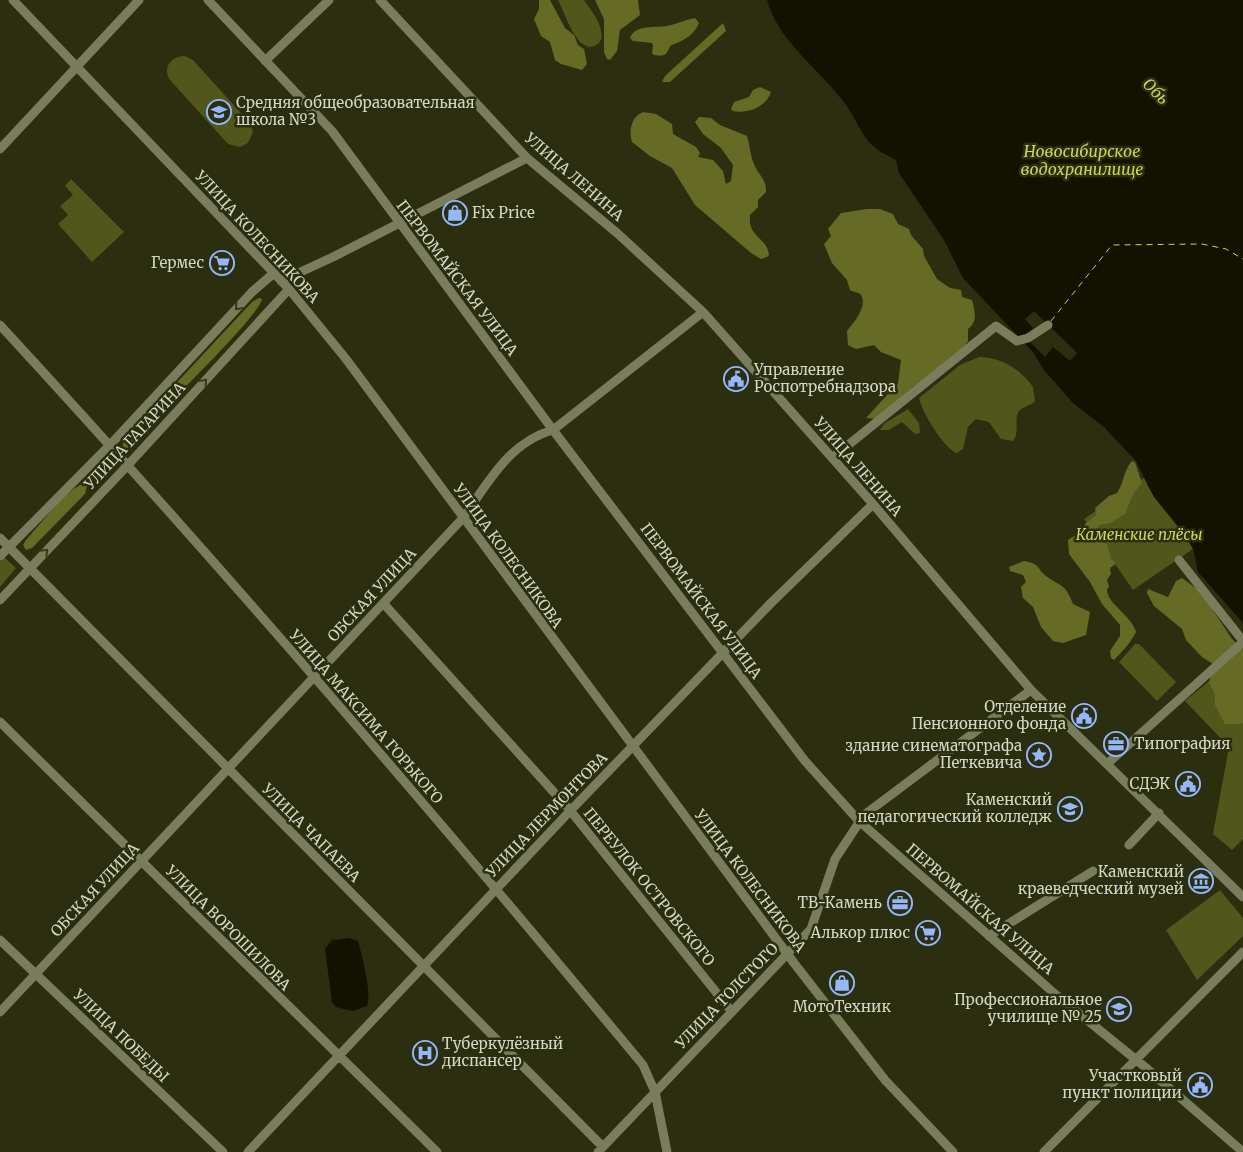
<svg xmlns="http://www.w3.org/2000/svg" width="1243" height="1152" viewBox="0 0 1243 1152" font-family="Merriweather,serif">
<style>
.green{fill:#51561a}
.forest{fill:#656b24}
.water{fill:#111300}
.pier{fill:#2b2e0f}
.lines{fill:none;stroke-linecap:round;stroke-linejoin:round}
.ferry{stroke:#c9d559;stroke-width:1;stroke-dasharray:6 5;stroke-linecap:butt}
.minor{stroke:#797d5c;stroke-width:9}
.oneway{stroke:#373a1b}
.labels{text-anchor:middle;stroke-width:5;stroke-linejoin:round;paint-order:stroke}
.poi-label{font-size:15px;fill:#d4d7c5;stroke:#2b2e0f;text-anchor:end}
.street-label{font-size:15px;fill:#d4d7c5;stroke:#2b2e0f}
.park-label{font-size:15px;font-style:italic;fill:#ccd85d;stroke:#2b2e0f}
.water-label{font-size:16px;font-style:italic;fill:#c9d559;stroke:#2b2e0f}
</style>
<rect width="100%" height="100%" fill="#2b2e0f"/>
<path class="green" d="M558 0H584C590 9 599 19 601 31 605 45 590 52 580 42 569 29 565 14 558 0Z
M185 56 193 60 250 123 253 132 248 143 240 147 228 144 170 80C162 68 171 56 185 56Z
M71 179 124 232 92 262 58 224 68 215 60 206 73 195 65 186Z
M979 357C1001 357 1020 369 1033 387L1035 401C1030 407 1021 406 1018 413 1014 422 1020 432 1013 441L1001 439 989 422 976 419 968 427 963 449 957 453C944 449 922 412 919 398L960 365Z
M908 409 919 423 920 433 915 434 902 422 889 430H880L885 423Z
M1144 478C1155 504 1179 524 1193 549L1133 590 1084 519Z
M4 557 16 568 0 587V562Z
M1135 644H1139L1176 682 1157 701 1119 662Z
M1243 653V839L1232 850 1213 834 1229 747 1185 701Z
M1220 890 1243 918V936L1197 980 1166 930Z"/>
<path class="forest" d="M539 0H550L565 28 574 35 578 45 584 49 587 64 582 70 561 64 555 60 550 42 541 36 534 19 539 9Z
M595 0H638L640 15 620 30 617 51 610 60 607 59 604 52V19Z
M695 18 699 23C694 36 682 41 670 46 667 55 664 57 654 55L652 53 653 46 652 43 633 41 630 38C635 24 656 28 667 26 676 24 685 20 695 18Z
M723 23 726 31 670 82H662L665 76Z
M760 87 771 92C766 107 748 114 733 111L731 109 734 102 749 97 753 90Z
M643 112 656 114 672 124 673 134 696 147 700 153 698 157 713 160 723 171 726 184 731 181 733 165 721 148 703 134 695 122 699 117 711 118 720 125 747 136C750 145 750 155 754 164 758 175 767 179 766 192L758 200V207L750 215C747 237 767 237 769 255L767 257 761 259 751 253 695 205 672 168 650 156 632 142C628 131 632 116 643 112Z
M867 209H880L893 214 898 224 909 229 911 235 923 249 924 256 937 279 950 288 961 290 962 297 972 300C975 312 978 321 968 329V341L964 347 949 358 928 379 914 386 877 419 866 418 898 383 901 360 881 352 874 345 856 349 848 345 847 331C853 324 868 306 861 295 859 292 853 292 850 290L847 280 832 263 824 244 831 236 828 229 841 213Z
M259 298 262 299C259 316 170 402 152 420L146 423 140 422 252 302Z
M134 431 137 433 130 448 123 450V438Z
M1132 461 1135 462 1142 483 1133 494 1125 514 1110 523 1099 525 1094 539 1107 544 1111 558 1116 564 1110 568 1111 574 1107 580 1109 587 1107 589C1106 603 1132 616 1136 632 1131 642 1123 651 1114 660L1111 658 1110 651 1120 636V625L1102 604 1090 582 1069 554 1068 540 1074 536 1082 537 1085 524 1096 515 1095 508 1109 496 1117 493C1124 483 1124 469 1132 461Z
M88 482 85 494 32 548 26 550 23 545 26 540C39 526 70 484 88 482Z
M1024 561C1041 564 1036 568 1046 576 1062 588 1065 583 1073 604L1090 612 1086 635 1063 643 1053 641 1041 627 1033 607 1023 598 1021 587 1026 582 1023 575 1010 571 1009 567Z
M1182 578 1201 592 1232 639 1243 649V723L1241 724H1225L1215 705V694L1209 683 1213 664 1202 657 1186 640 1182 629 1154 606 1147 593 1148 589 1168 597 1176 581Z"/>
<path class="water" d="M767 0H1243V623L1198 572 1193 549 1185 534 1154 497 1136 461 1104 427 1073 403 1044 370 1033 352 963 278 944 240 899 173 896 160C887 155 877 151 870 143 859 131 854 114 843 101 818 68 778 41 767 0Z
M349 938 358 941C362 957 372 992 367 1006L353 1011 336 1007 332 1002 325 949 332 940Z"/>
<path class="pier" d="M1034 311 1077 353 1070 361 1053 347 1045 357 1027 339 1033 328 1025 319Z"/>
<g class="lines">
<path class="ferry" d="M1051 321 1112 245 1202 244 1226 249 1243 259"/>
<path class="minor" d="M13 0 289 289 346 359 794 963 885 1080 953 1152
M208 0 332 131 553 430 805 761 859 821 1055 994 1145 1067 1243 1152
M380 0 527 158 617 233 703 312 873 504 1031 690 1243 897
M265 61 329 0
M0 149 139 0
M281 281 333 257 527 158
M0 325C221 565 435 814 643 1065L655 1092 667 1152
M832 458 996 326 1017 341 1028 338 1048 325
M0 538 603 1147
M0 556 110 445 252 292 274 273
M1179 560 1243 641
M0 600 128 465 289 289
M384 604 569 809 732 1012
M0 722 437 1152
M1108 763 1243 642
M1129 845 1159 813
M989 936 1093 871
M0 940 223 1152
M0 1012 463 518C488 483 509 442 553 430L703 312
M248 1152 570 811 771 603 873 504
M598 1152 811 929 835 859 864 815 1031 690
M1044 1152 1243 952"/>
</g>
<defs><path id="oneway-chevron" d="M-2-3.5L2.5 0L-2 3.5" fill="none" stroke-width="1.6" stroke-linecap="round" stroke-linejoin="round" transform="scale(1.25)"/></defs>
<g class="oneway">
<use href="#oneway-chevron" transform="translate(238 307) rotate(132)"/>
<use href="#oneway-chevron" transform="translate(204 382) rotate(-48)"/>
<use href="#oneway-chevron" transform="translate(45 552) rotate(-46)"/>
</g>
<defs>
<symbol id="school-ring" viewBox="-11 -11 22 22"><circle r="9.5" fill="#2b2e0f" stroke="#94b7fd" stroke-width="1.5"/><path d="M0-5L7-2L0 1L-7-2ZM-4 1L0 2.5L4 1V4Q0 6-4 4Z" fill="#94b7fd"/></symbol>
<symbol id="shop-ring" viewBox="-11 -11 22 22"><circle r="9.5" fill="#2b2e0f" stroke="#94b7fd" stroke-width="1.5"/><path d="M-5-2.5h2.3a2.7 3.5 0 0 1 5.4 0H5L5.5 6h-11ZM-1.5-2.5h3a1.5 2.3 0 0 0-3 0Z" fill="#94b7fd"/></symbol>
<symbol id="supermarket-ring" viewBox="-11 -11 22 22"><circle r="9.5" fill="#2b2e0f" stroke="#94b7fd" stroke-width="1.5"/><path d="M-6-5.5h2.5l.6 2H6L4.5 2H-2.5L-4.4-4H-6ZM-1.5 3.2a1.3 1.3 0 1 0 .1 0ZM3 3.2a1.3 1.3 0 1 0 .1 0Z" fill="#94b7fd"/></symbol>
<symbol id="civic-ring" viewBox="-11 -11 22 22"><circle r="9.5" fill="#2b2e0f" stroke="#94b7fd" stroke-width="1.5"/><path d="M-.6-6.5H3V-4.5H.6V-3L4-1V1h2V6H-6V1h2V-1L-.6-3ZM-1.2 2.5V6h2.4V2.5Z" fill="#94b7fd"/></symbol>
<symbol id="office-ring" viewBox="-11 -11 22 22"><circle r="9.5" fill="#2b2e0f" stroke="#94b7fd" stroke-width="1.5"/><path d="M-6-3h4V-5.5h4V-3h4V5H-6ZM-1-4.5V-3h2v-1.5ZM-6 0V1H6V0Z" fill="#94b7fd"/></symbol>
<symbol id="sight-ring" viewBox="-11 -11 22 22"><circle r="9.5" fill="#2b2e0f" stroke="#94b7fd" stroke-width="1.5"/><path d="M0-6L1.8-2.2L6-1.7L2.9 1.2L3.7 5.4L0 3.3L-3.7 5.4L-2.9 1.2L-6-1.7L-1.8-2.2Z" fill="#94b7fd"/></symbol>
<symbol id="university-ring" viewBox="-11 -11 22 22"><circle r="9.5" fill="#2b2e0f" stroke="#94b7fd" stroke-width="1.5"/><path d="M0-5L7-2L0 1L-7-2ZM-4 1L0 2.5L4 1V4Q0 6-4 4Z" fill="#94b7fd"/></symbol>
<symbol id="museum-ring" viewBox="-11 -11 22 22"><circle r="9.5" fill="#2b2e0f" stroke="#94b7fd" stroke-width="1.5"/><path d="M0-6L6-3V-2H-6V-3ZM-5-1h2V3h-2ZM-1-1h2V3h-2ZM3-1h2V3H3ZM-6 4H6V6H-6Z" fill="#94b7fd"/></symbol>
<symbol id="hospital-ring" viewBox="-11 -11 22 22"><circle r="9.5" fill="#2b2e0f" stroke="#94b7fd" stroke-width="1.5"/><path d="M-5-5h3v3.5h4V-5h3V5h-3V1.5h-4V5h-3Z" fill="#94b7fd"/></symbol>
</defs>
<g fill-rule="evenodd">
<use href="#school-ring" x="205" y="98" width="28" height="28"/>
<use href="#shop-ring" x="441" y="199" width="28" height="28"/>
<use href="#supermarket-ring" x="208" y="249" width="28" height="28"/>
<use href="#civic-ring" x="722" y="365" width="28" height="28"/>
<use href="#civic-ring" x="1070" y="702" width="28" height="28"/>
<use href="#office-ring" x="1102" y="730" width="28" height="28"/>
<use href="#sight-ring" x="1025" y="741" width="28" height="28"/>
<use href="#civic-ring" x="1174" y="770" width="28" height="28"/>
<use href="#university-ring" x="1056" y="795" width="28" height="28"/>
<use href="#museum-ring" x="1187" y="867" width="28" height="28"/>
<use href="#office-ring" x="886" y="889" width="28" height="28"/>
<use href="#supermarket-ring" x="914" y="919" width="28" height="28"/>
<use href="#shop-ring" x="828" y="969" width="28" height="28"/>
<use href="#university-ring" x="1105" y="995" width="28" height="28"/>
<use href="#hospital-ring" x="411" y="1039" width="28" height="28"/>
<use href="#civic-ring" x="1186" y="1071" width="28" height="28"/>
</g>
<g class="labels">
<g class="poi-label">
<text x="236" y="108" text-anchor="start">Средняя общеобразовательная<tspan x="236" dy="17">школа №3</tspan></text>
<text x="472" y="218" text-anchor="start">Fix Price</text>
<text x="204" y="268">Гермес</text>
<text x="754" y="375" text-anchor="start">Управление<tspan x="754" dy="17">Роспотребнадзора</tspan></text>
<text x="1066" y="712">Отделение<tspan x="1066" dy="17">Пенсионного фонда</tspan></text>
<text x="1134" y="749" text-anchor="start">Типография</text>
<text x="1022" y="751">здание синематографа<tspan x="1022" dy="17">Петкевича</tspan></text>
<text x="1170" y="789">СДЭК</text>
<text x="1052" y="805">Каменский<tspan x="1052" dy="17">педагогический колледж</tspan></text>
<text x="1184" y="877">Каменский<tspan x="1184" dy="17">краеведческий музей</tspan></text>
<text x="882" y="908">ТВ-Камень</text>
<text x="910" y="938">Алькор плюс</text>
<text x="1102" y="1005">Профессиональное<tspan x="1102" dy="17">училище № 25</tspan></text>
<text x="842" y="1012" text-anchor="middle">МотоТехник</text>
<text x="442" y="1049" text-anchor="start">Туберкулёзный<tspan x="442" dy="17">диспансер</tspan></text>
<text x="1182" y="1081">Участковый<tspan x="1182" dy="17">пункт полиции</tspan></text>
</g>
<g class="street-label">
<text transform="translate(574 177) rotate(41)" y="5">УЛИЦА ЛЕНИНА</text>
<text transform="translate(257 237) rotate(47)" y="5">УЛИЦА КОЛЕСНИКОВА</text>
<text transform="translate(457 278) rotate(53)" y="5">ПЕРВОМАЙСКАЯ УЛИЦА</text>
<text transform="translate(135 436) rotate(-47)" y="5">УЛИЦА ГАГАРИНА</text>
<text transform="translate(858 467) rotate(49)" y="5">УЛИЦА ЛЕНИНА</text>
<text transform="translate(508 556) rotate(54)" y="5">УЛИЦА КОЛЕСНИКОВА</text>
<text transform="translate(372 595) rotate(-47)" y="5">ОБСКАЯ УЛИЦА</text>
<text transform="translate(701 601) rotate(53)" y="5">ПЕРВОМАЙСКАЯ УЛИЦА</text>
<text transform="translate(366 717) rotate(49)" y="5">УЛИЦА МАКСИМА ГОРЬКОГО</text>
<text transform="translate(547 815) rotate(-46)" y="5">УЛИЦА ЛЕРМОНТОВА</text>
<text transform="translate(311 833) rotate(45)" y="5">УЛИЦА ЧАПАЕВА</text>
<text transform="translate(750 881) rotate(53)" y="5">УЛИЦА КОЛЕСНИКОВА</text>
<text transform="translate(649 887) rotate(51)" y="5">ПЕРЕУЛОК ОСТРОВСКОГО</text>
<text transform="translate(95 890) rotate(-47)" y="5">ОБСКАЯ УЛИЦА</text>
<text transform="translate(980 909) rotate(41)" y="5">ПЕРВОМАЙСКАЯ УЛИЦА</text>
<text transform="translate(228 928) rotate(45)" y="5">УЛИЦА ВОРОШИЛОВА</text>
<text transform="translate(727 996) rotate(-46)" y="5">УЛИЦА ТОЛСТОГО</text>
<text transform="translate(121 1036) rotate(44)" y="5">УЛИЦА ПОБЕДЫ</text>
</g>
<g class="park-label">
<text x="1139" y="540">Каменские плёсы</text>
</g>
<g class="water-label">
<text transform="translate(1156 91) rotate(46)" y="6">Обь</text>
<text x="1082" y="157">Новосибирское<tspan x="1082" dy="18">водохранилище</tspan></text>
</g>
</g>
</svg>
